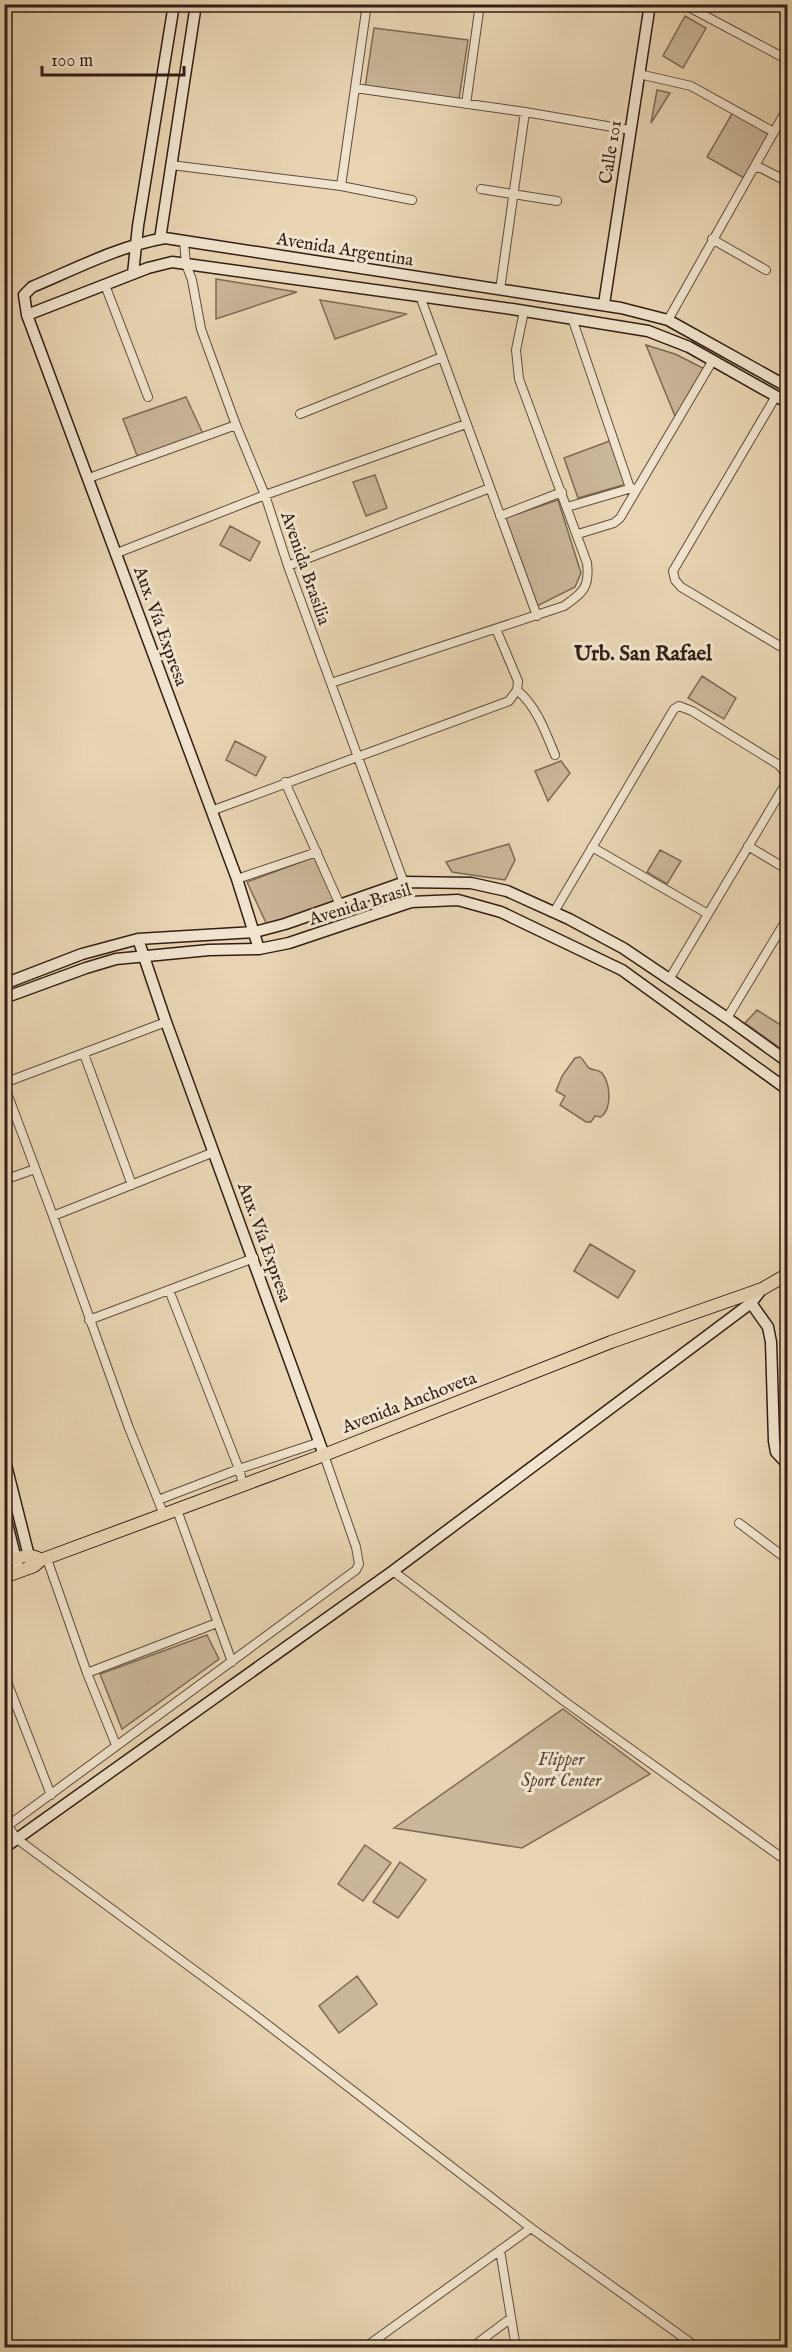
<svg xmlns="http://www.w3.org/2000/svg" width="792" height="2352" viewBox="0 0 792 2352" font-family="'IM FELL English',serif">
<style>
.green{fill:#cab698;stroke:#7e6a56;stroke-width:1.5}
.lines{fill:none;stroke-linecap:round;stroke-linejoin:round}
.street-casing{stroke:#604c3c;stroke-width:10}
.secondary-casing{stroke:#331e15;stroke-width:13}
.primary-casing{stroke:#331e15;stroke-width:14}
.street{stroke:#f1e4ce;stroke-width:8}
.secondary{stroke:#f1e4ce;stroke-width:10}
.primary{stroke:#e9d5b3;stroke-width:12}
.labels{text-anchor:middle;stroke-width:6;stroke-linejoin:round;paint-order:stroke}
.street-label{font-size:18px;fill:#331e15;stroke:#f1e4ce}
.park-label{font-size:18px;font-style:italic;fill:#594436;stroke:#f1e4ce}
.quarter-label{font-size:21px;font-weight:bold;fill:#331e15;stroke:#f1e4ce}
</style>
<rect width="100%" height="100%" fill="#e9d5b3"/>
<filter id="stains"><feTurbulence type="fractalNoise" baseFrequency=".00333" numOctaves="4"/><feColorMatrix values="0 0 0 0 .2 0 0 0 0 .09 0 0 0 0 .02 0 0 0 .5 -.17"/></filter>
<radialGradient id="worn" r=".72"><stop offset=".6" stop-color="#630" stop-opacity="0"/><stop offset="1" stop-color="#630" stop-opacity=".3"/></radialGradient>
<path class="green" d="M685 16 706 28 683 68 663 56Z
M374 28 468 40 459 99 365 88Z
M657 90 670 93 651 123Z
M733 112 770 135 744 178 707 157Z
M216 279 297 292 216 319Z
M320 300 407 314 335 339Z
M646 345 675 354 705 369 677 421Z
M186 397 204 436 138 458 123 419Z
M615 439 630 483 578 498 564 458Z
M375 475 387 508 366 516 353 482Z
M558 500 581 573 575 587 537 606 505 518Z
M230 526 260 542 250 561 220 545Z
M702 676 736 698 724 719 688 698Z
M235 741 266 757 256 776 226 760Z
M561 761 570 773 548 801 535 771Z
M509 844 515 860 505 880 452 872 446 862Z
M660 850 681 861 667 884 647 872Z
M317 856 336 902 267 925 247 882Z
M757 1010 787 1029V1053L745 1023Z
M580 1057C584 1060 586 1065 589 1068 594 1071 598 1069 602 1073 611 1085 612 1108 601 1117L595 1116 591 1122H586L560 1105 565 1096 556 1091 562 1076 575 1058Z
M590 1244 635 1271 618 1298 574 1271Z
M207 1635 219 1659 122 1729 100 1674Z
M563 1709 650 1774 522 1848 394 1828Z
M365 1845 391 1863 363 1901 338 1884Z
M400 1862 426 1880 398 1918 373 1902Z
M357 1976 377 2004 339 2033 319 2006Z"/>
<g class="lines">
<defs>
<path id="street" d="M683 4 788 60
M639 74 691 86 772 131
M355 88 525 112 630 130
M466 104 480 4
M171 165 341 186 412 200
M754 168H761L788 182
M341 186 367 4
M481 189 557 201
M712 239 766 270
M184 241 186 264 192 280 201 329 236 425 265 495 288 566 411 902
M105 285 148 397
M500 290 525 112
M420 296 537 616
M572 318 630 488
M668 320 788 107
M776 396 673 571 675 580 681 587 788 651
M300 414 442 357
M89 478 236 425
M567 507 632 488
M500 516 562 492
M578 534 614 523 620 518 713 360
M117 553 265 495 466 424
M288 566 490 488
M782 647 788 638
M331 683 564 606C583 593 590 587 587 563L519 379 516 350 524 311
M517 690C537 707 545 731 555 755
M285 782 340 905
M211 811 509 701 517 690 518 681 496 629
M748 846 788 870
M592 847 708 914
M237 879 317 852
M554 912 674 709 679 706 692 711 779 765 788 776
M670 978 786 783 788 778
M727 1018 788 917
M84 1054 132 1185
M4 1083 166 1022
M4 1085 53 1216 214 1152
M4 1180 35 1169
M53 1216 129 1428 164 1515
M169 1290 239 1469 243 1484
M89 1320 254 1258
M158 1500 239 1469 320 1442
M177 1510 232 1662
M739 1523 788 1560
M47 1559 87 1673 116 1745
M393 1571 564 1701 788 1862
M87 1673 217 1623
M4 1674 51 1795
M787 1816 788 1815
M8 1826 17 1839 251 2012 531 2228 698 2348
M6 1827 356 1570 359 1564 356 1547 324 1455
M500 2250 516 2348
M364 2348 531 2228
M471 2348 511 2318"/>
<path id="secondary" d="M160 239 196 4
M133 274 138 226 174 4
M604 304 650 4
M27 315 148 268 172 262 512 309 648 331 689 347 788 403
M138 939 166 1022 324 1455
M259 949 237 879 27 315 24 295 32 287C75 269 119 246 165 238L621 308 668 320 788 387
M4 984 82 954 138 939 255 932 285 924 405 882 471 883 507 891 569 919 623 948 727 1018 788 1062
M4 998 86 968 116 959 209 950 259 949 289 943 411 902 458 900 501 912 622 970 788 1090
M751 1303 768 1327 771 1342 774 1441 776 1452 788 1465
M4 1457 31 1564
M4 1512 19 1571
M4 1848 393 1571 751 1303 762 1289"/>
<path id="primary" d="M4 1562C18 1558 29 1552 41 1560
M4 1577 34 1566 41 1560 324 1455 611 1342 762 1289 788 1274"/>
</defs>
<use href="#street" class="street-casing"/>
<use href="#secondary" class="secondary-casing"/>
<use href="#primary" class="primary-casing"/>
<use href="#street" class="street"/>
<use href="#secondary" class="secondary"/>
<use href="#primary" class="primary"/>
</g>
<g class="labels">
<g class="street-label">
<text transform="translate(610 152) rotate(-81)" y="6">Calle 101</text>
<text transform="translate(345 249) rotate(9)" y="6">Avenida Argentina</text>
<text transform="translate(306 568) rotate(71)" y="6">Avenida Brasilia</text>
<text transform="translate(161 626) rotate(70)" y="6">Aux. Vía Expresa</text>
<text transform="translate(360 904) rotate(-17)" y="6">Avenida Brasil</text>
<text transform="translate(265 1242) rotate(70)" y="6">Aux. Vía Expresa</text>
<text transform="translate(409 1402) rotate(-21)" y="6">Avenida Anchoveta</text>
</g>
<g class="park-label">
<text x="561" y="1765">Flipper<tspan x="561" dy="21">Sport Center</tspan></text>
</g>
<g class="quarter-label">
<text x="643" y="660">Urb. San Rafael</text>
</g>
</g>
<rect width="792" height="2352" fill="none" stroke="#e9d5b3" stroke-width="24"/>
<rect x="6" y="6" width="780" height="2340" fill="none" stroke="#331e15" stroke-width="3"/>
<rect x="12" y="12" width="768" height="2328" fill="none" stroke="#331e15" stroke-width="1.5"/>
<path d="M42 66v9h142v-9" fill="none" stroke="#331e15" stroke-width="3"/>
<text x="51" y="66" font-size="18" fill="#331e15" stroke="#f1e4ce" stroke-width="4.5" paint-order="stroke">100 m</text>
<rect width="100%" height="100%" filter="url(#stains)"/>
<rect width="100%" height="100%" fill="url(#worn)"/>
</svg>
